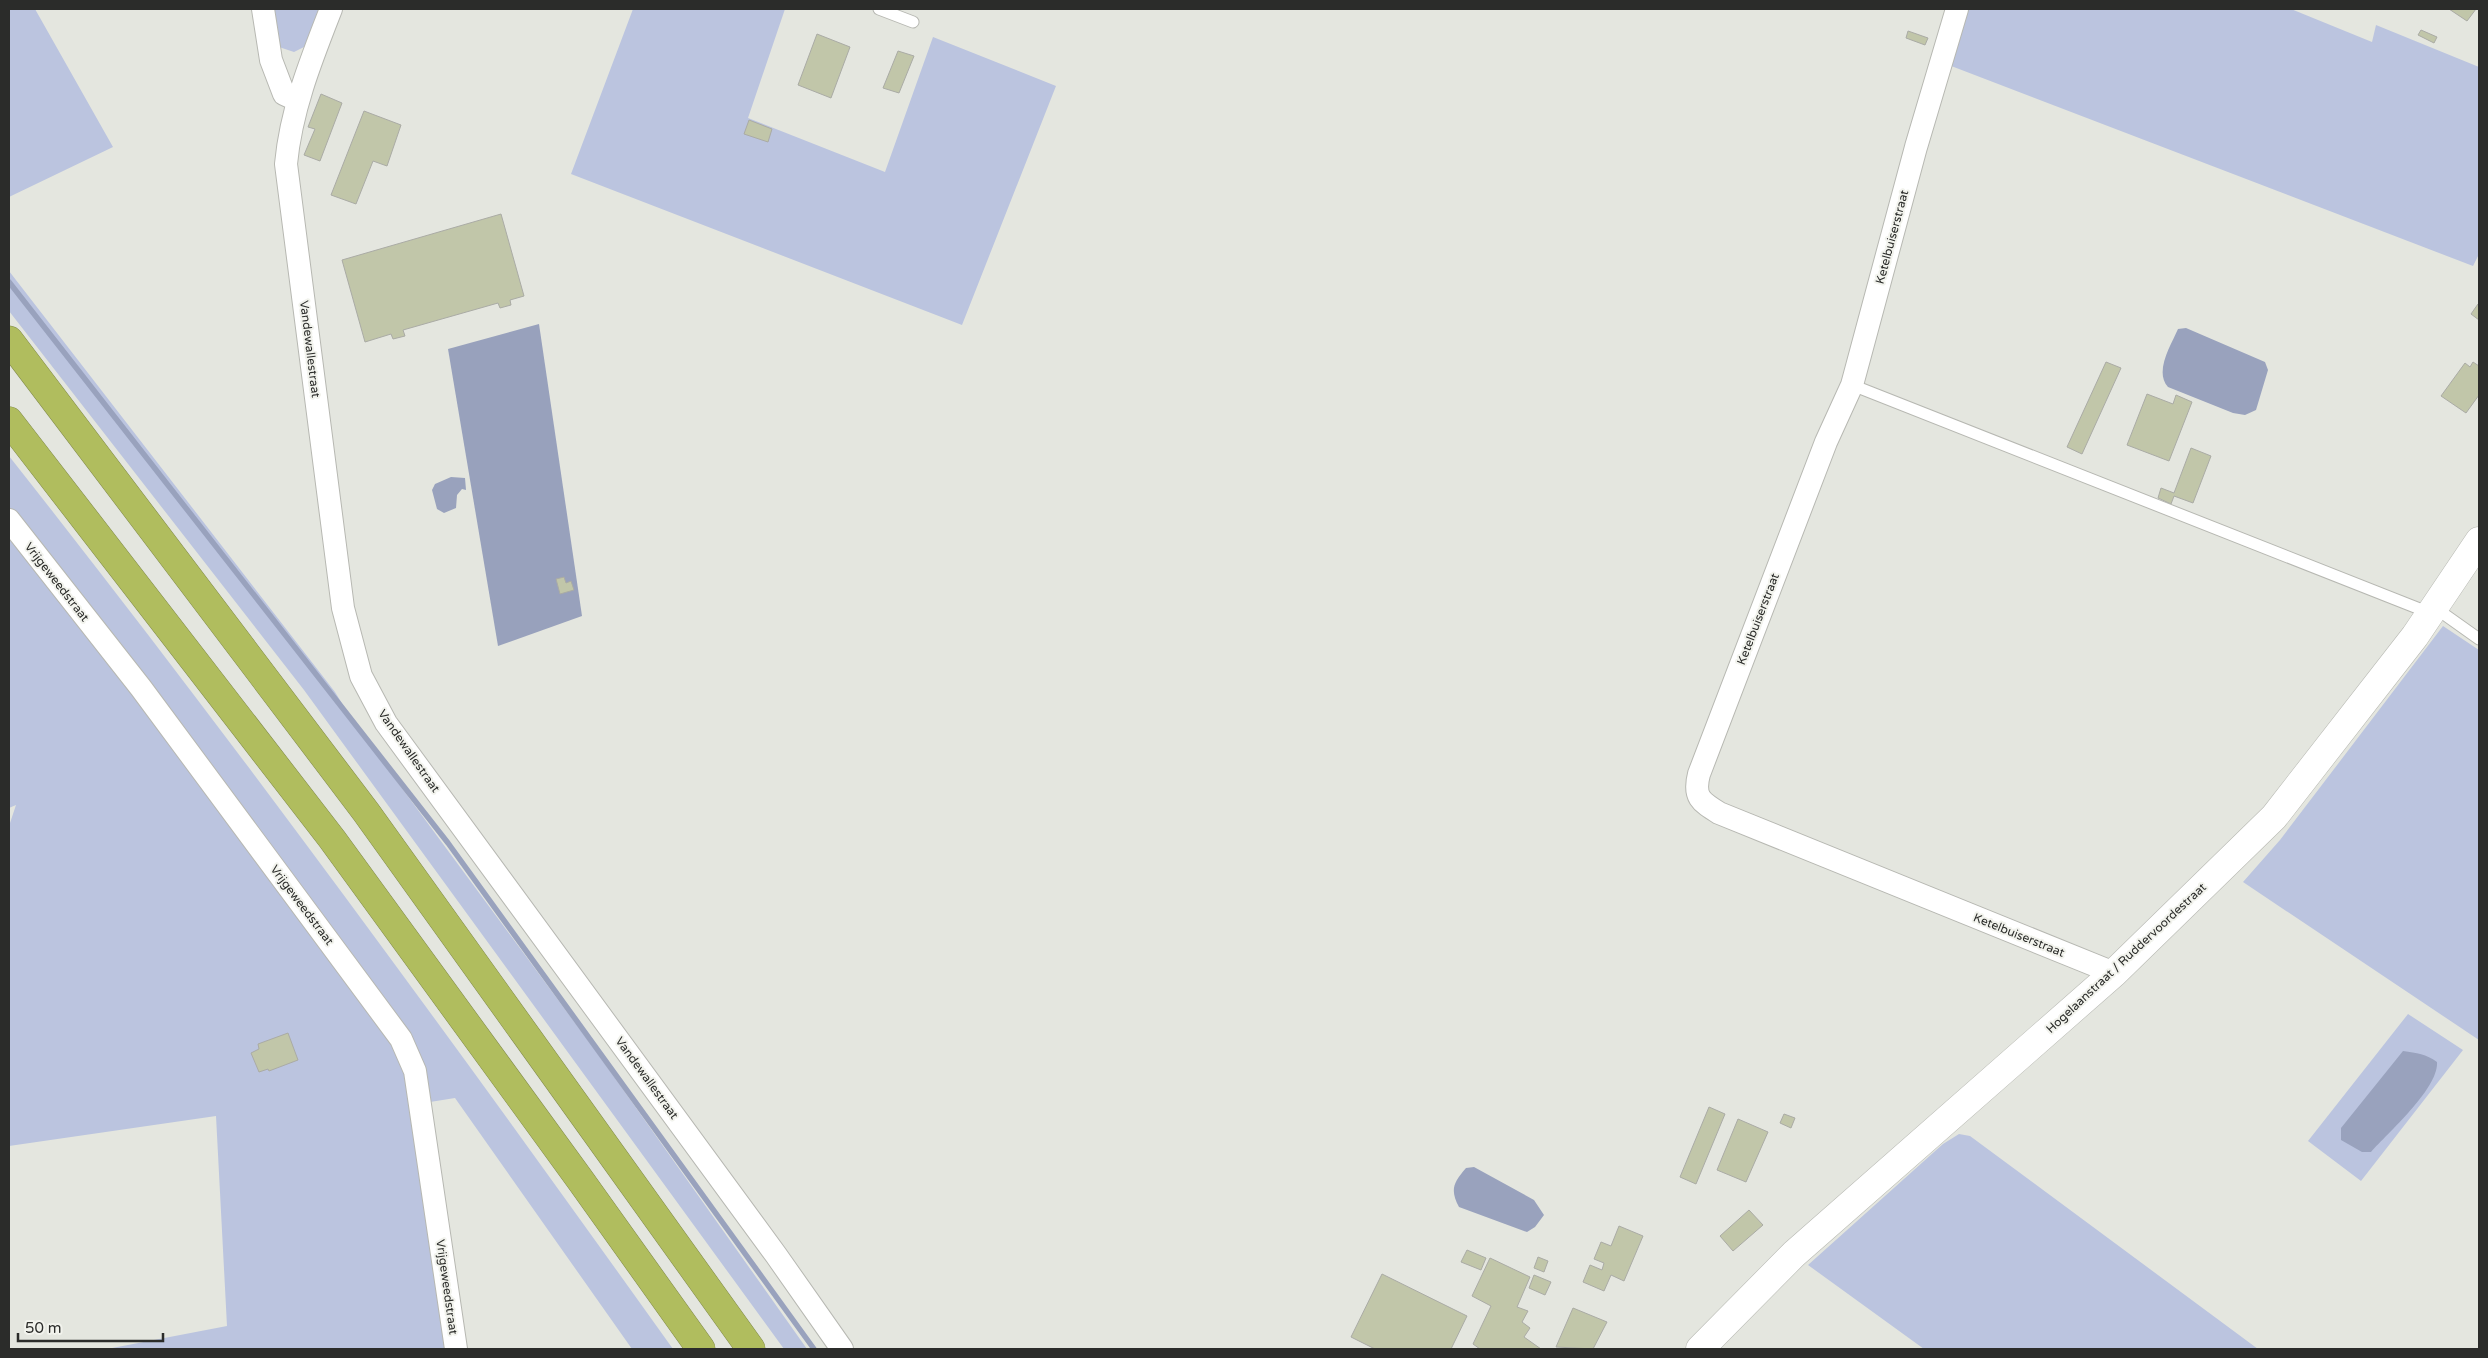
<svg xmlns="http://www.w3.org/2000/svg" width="2488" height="1358" viewBox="0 0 2488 1358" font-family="'Varela Round',sans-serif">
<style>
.green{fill:#bbc4df}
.forest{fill:#98a1bc}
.water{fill:#99a2bd}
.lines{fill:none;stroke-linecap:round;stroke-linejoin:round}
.stream{stroke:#99a2bd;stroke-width:5.5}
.building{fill:#c1c6a9;stroke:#aaaba5}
.service-casing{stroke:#b7b8b2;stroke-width:13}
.minor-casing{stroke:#b7b8b2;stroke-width:24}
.tertiary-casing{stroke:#b7b8b2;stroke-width:29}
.motorway-casing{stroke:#818a4c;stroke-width:29}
.service{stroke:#fff;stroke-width:11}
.minor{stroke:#fff;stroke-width:22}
.tertiary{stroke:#fff;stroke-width:28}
.motorway{stroke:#b0bd5e;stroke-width:28}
.labels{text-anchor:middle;stroke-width:4;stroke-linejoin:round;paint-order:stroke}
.street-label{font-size:12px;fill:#2b2c2a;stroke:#f2f3ed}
</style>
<rect width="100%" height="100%" fill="#e4e6df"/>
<path class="green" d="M9 9H35L113 147 9 197Z
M273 9H322L308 45 294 52 279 47Z
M633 9H785L748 118 885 172 933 37 1056 86 962 325 571 174Z
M1962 9H2291L2372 42 2376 25 2479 67V254L2473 266 1946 64Z
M9 271 335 692 356 726 595 1050 807 1349H784L304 690 9 311Z
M9 456C239 747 457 1047 673 1349H632L455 1098 430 1102 423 1064 9 510Z
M9 532 125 679 392 1045 407 1075 447 1349H107L227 1326 216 1116 9 1146V826L16 805 9 808Z
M2443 626 2479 650V1040L2243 882 2280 840Z
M2408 1014 2463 1050 2361 1181 2308 1141Z
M1959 1134 1970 1136 2258 1349H1924L1808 1265 1943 1144Z"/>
<path class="forest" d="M539 324 582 616 498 646 448 349Z"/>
<path class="water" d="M2186 328 2265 362 2268 370 2256 410 2245 415 2233 413 2168 387C2154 372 2171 345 2178 329Z
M451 477 465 478 466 490 462 489 457 495 456 508 444 513 437 509 432 490 435 484Z
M2403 1051C2417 1053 2426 1054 2437 1062 2439 1088 2388 1133 2371 1152H2362L2341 1140V1128Z
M1474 1167 1534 1200 1544 1215 1535 1227 1527 1232 1459 1207C1450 1190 1453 1183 1466 1168Z"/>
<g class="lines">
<path class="stream" d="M9 282 448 843 814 1349"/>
</g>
<path class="building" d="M2449 9H2476L2467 21Z
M2421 30 2437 37 2434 43 2418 35Z
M1908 31 1928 38 1925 45 1906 38Z
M817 34 850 47 831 98 798 85Z
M898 51 914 56 899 93 883 88Z
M321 94 342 103 320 161 304 155 315 129 308 127Z
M364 111 401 125 387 166 373 161 356 204 331 195Z
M749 120 772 129 768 142 744 134Z
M501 214 524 296 510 300 511 305 500 308 498 303 403 330 405 336 393 339 391 334 365 342 342 260Z
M2478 304 2479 305V320L2471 314Z
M2106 362 2121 368 2082 454 2067 447Z
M2473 362 2479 366V395L2466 413 2441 396 2465 363 2470 367Z
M2147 394 2173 404 2176 395 2192 402 2169 461 2127 445Z
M2191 448 2211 456 2193 503 2174 496 2171 504 2158 498 2161 488 2174 493Z
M564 577 566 583 571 581 574 590 560 594 556 579Z
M288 1033 298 1060 269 1071 268 1069 259 1072 251 1053 259 1049 258 1044Z
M1709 1107 1725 1114 1696 1184 1680 1177Z
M1784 1114 1795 1118 1791 1128 1780 1123Z
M1738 1119 1768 1132 1746 1182 1717 1170Z
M1749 1210 1763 1225 1733 1251 1720 1236Z
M1619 1226 1643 1236 1624 1281 1611 1275 1604 1291 1583 1282 1590 1265 1602 1270 1604 1263 1594 1259 1601 1242 1611 1246Z
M1467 1250 1486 1258 1481 1270 1461 1262Z
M1538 1257 1548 1261 1544 1272 1534 1268Z
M1490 1258 1530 1277 1517 1307 1528 1311 1522 1322 1530 1328 1524 1337 1541 1349H1480L1473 1344 1491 1306 1472 1296Z
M1382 1274 1467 1316 1451 1349H1375L1351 1337Z
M1534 1275 1551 1282 1545 1295 1529 1288Z
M1573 1308 1607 1322 1593 1349 1556 1347Z"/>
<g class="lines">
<defs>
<path id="service" d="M879 9 913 22
M1852 385 2430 613
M2434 607 2479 639"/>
<path id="minor" d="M263 9 271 60 284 94 297 100
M331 9C311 60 291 110 286 164L343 608 361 676 386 723 776 1255 842 1349
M1957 9 1916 147 1852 385 1826 442 1699 774C1693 797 1701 802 1719 813L2114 973
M9 520 141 688 401 1039 415 1071 456 1349"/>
<path id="tertiary" d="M1700 1349 1794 1254 2114 973 2274 817 2415 636 2479 541"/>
<path id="motorway" d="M9 340 366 812 751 1349
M9 421 332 839 581 1181 701 1349"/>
</defs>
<use href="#service" class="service-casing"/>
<use href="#minor" class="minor-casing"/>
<use href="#tertiary" class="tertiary-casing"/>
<use href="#motorway" class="motorway-casing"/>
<use href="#service" class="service"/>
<use href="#minor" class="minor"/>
<use href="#tertiary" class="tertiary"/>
<use href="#motorway" class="motorway"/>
</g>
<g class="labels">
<g class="street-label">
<text transform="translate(1892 237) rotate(-75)" y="4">Ketelbuiserstraat</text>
<text transform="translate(310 349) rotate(83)" y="4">Vandewallestraat</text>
<text transform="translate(57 582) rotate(52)" y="4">Vrijgeweedstraat</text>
<text transform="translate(1758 619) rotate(-69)" y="4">Ketelbuiserstraat</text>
<text transform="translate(409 751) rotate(55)" y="4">Vandewallestraat</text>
<text transform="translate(302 905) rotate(53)" y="4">Vrijgeweedstraat</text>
<text transform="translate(2019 935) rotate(22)" y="4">Ketelbuiserstraat</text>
<text transform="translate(2126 958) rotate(-43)" y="4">Hogelaanstraat / Ruddervoordestraat</text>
<text transform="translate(647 1078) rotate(54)" y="4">Vandewallestraat</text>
<text transform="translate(447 1287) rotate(82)" y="4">Vrijgeweedstraat</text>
</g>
</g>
<rect width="2488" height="1358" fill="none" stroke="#2b2c2a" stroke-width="20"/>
<path d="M18 1333v8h145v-8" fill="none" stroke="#2b2c2a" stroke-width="2.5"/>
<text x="25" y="1333" font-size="15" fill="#2b2c2a" stroke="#f2f3ed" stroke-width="4" paint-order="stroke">50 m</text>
</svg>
